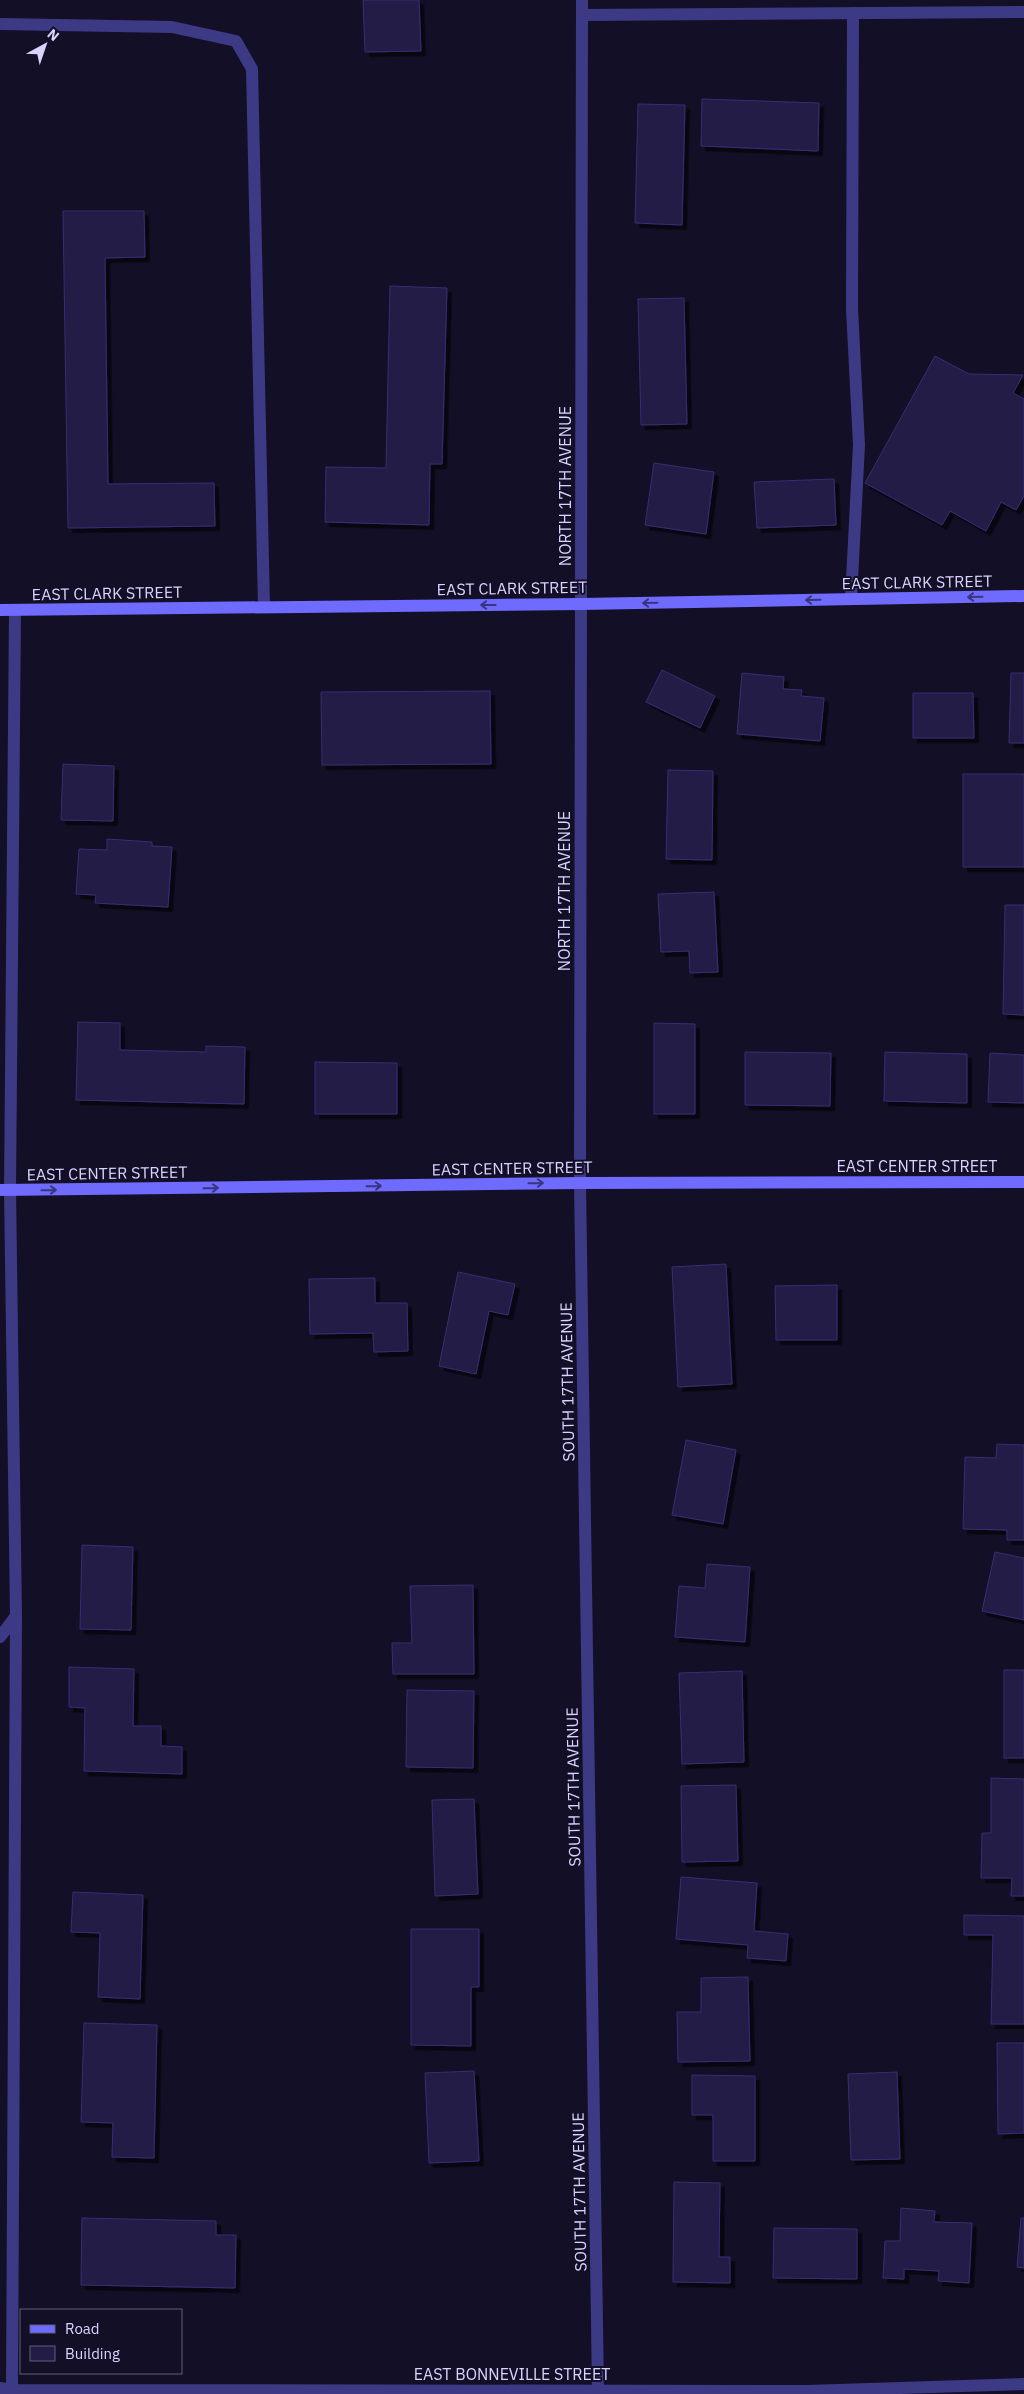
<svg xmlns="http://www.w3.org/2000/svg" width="1024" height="2394" viewBox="0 0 1024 2394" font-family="'IBM Plex Sans',sans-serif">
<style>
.building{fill:#241b47;stroke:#3b2d73;filter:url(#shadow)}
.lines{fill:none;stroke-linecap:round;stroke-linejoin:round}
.service{stroke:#3d3a85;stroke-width:12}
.minor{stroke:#3d3a85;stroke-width:12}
.tertiary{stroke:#3d3a85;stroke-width:12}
.secondary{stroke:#6f6bff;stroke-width:12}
.oneway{stroke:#38347d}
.labels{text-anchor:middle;stroke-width:4;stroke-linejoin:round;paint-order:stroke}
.street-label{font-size:16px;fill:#d9d4ff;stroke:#130f26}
</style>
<defs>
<filter id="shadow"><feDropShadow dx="4.5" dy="4.5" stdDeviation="0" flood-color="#0009"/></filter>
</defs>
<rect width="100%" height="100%" fill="#130f26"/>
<path class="building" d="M363 0H419L421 51 365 52Z
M702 99 819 103 818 151 701 146Z
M638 104 685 105 682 225 635 223Z
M63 211H144L145 257 105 258 108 484 214 483 215 526 68 528Z
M390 286 447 288 442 464H430L429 525 325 522 326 467 386 468Z
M684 298 687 424 641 425 638 299Z
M935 356 969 374 1023 375 1013 393 1024 399V496L1016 510 1001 502 986 531 950 511 942 525 865 483Z
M654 463 714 472 706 534 645 525Z
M834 479 836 525 757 528 754 482Z
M662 670 715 696 700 728 646 702Z
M742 673 784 677 783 689 802 690 801 696 824 698 820 741 737 734Z
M1011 673H1024V743H1009Z
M490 691 491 764 322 765 321 692Z
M913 693H973L974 738H913Z
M63 764 114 766 113 821 61 820Z
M668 770 713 771 712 860 666 859Z
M963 774H1024V867H963Z
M107 839 152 842V846L172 847 168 907 95 903 96 895 76 894 79 849 107 850Z
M714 892 718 972 690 973 689 951 661 952 658 894Z
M1005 905H1024V1015L1003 1014Z
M78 1022 120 1023V1050L206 1052V1046L245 1047 244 1104 76 1100Z
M654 1023 695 1024V1114H654Z
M745 1052 831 1053 830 1106 745 1105Z
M885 1052 967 1054V1103L884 1101Z
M990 1053 1024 1055V1103L988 1102Z
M315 1062 397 1063V1114H315Z
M726 1264 732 1384 678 1387 672 1267Z
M458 1272 515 1284 508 1315 489 1311 476 1374 439 1366Z
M375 1278V1303H407L408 1351 374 1352 373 1333 310 1334 309 1279Z
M837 1285V1340H776L775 1286Z
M686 1440 736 1450 723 1524 672 1515Z
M997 1444 1024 1445V1540H1007V1530L963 1529 965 1457 996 1458Z
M82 1545 133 1547 131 1630 80 1629Z
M995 1552 1024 1558V1620L982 1611Z
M707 1564 750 1567 745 1642 675 1637 679 1586 705 1588Z
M473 1585 474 1674H393L392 1643H412L410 1586Z
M69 1667 134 1669 133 1726H161V1746L182 1747V1774L84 1771 85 1708 69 1707Z
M1004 1670H1024V1758H1004Z
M742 1671 744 1762 682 1764 679 1673Z
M407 1690 474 1691 473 1768 406 1767Z
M991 1778 1024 1779V1896H1011L1012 1878H981L982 1833H991Z
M736 1785 738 1861 682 1862 681 1786Z
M474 1799 478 1894 435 1896 432 1800Z
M681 1877 757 1883 754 1931 788 1934 786 1961 747 1958 748 1945 676 1939Z
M73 1892 143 1895 140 1999 98 1997 100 1933 71 1932Z
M964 1915 1024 1916V2024H991L993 1935H964Z
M411 1929H479V1987H471V2046L411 2045Z
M748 1977 750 2061 678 2062 677 2012H701V1978Z
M84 2023 157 2025 154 2158 112 2157 113 2123 81 2122Z
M997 2043H1024V2133L998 2134Z
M474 2071 479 2161 429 2163 425 2073Z
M897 2072 900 2159 851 2160 848 2074Z
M692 2075 755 2076V2161H713V2115H692Z
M674 2182 720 2183 719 2257H730V2283L673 2282Z
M901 2208 935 2211 934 2222 972 2223 969 2283 938 2281 939 2271 904 2269V2279L883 2278 885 2241H900Z
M82 2218 216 2221V2235H236L235 2288 81 2285Z
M1021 2218H1024V2268L1017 2267Z
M774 2228 857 2229V2279L773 2278Z"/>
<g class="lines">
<path class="service" d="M0 24 172 27 236 41 252 69 264 607
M851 599 859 445 852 309 853 13"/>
<path class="minor" d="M582 0 580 1183 598 2391
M582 15 1024 12
M0 1637 16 1616
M12 2390 16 1616 10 1190 15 610"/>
<path class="tertiary" d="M0 2388 12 2390 807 2391 1024 2384"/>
<path class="secondary" d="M0 610 581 604 1024 596
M0 1190 580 1183 1024 1182"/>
</g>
<defs><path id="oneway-shaft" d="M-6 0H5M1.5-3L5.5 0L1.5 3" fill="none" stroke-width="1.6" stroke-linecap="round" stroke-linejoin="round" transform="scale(1.25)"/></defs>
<g class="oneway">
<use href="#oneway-shaft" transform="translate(975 597) rotate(179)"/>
<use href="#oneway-shaft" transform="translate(813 600) rotate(179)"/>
<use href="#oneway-shaft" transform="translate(650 603) rotate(179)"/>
<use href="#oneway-shaft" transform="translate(488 605) rotate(180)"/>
<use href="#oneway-shaft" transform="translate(536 1183) rotate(-1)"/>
<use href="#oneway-shaft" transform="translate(374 1186) rotate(-1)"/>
<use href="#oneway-shaft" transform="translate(211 1188) rotate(-1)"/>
<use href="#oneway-shaft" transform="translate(49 1190) rotate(-1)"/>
</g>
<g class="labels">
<g class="street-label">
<text transform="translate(565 486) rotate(-90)" y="6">NORTH 17TH AVENUE</text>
<text transform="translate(917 582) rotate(-1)" y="6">EAST CLARK STREET</text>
<text transform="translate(512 588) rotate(-1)" y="6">EAST CLARK STREET</text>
<text transform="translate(107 593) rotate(-1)" y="6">EAST CLARK STREET</text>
<text transform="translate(564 891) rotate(-90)" y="6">NORTH 17TH AVENUE</text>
<text x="917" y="1172">EAST CENTER STREET</text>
<text transform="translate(512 1168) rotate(-1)" y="6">EAST CENTER STREET</text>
<text transform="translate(107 1173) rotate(-1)" y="6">EAST CENTER STREET</text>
<text transform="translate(567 1382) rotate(-91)" y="6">SOUTH 17TH AVENUE</text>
<text transform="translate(573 1787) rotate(-91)" y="6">SOUTH 17TH AVENUE</text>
<text transform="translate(579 2192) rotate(-91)" y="6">SOUTH 17TH AVENUE</text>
<text x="512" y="2380">EAST BONNEVILLE STREET</text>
</g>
</g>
<rect x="20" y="2309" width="162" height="65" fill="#130f26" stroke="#625e7d"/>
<rect x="30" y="2325" width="25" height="8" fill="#6f6bff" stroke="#625e7d"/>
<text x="65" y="2334" font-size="15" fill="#d9d4ff">Road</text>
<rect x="30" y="2346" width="25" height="15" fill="#241b47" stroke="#625e7d"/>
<text x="65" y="2359" font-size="15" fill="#d9d4ff">Building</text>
<g transform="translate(45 45) rotate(40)" stroke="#130f26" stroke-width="4" paint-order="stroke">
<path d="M0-4L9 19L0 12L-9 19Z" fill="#d9d4ff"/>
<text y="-8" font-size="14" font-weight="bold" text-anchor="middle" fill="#d9d4ff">N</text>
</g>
</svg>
